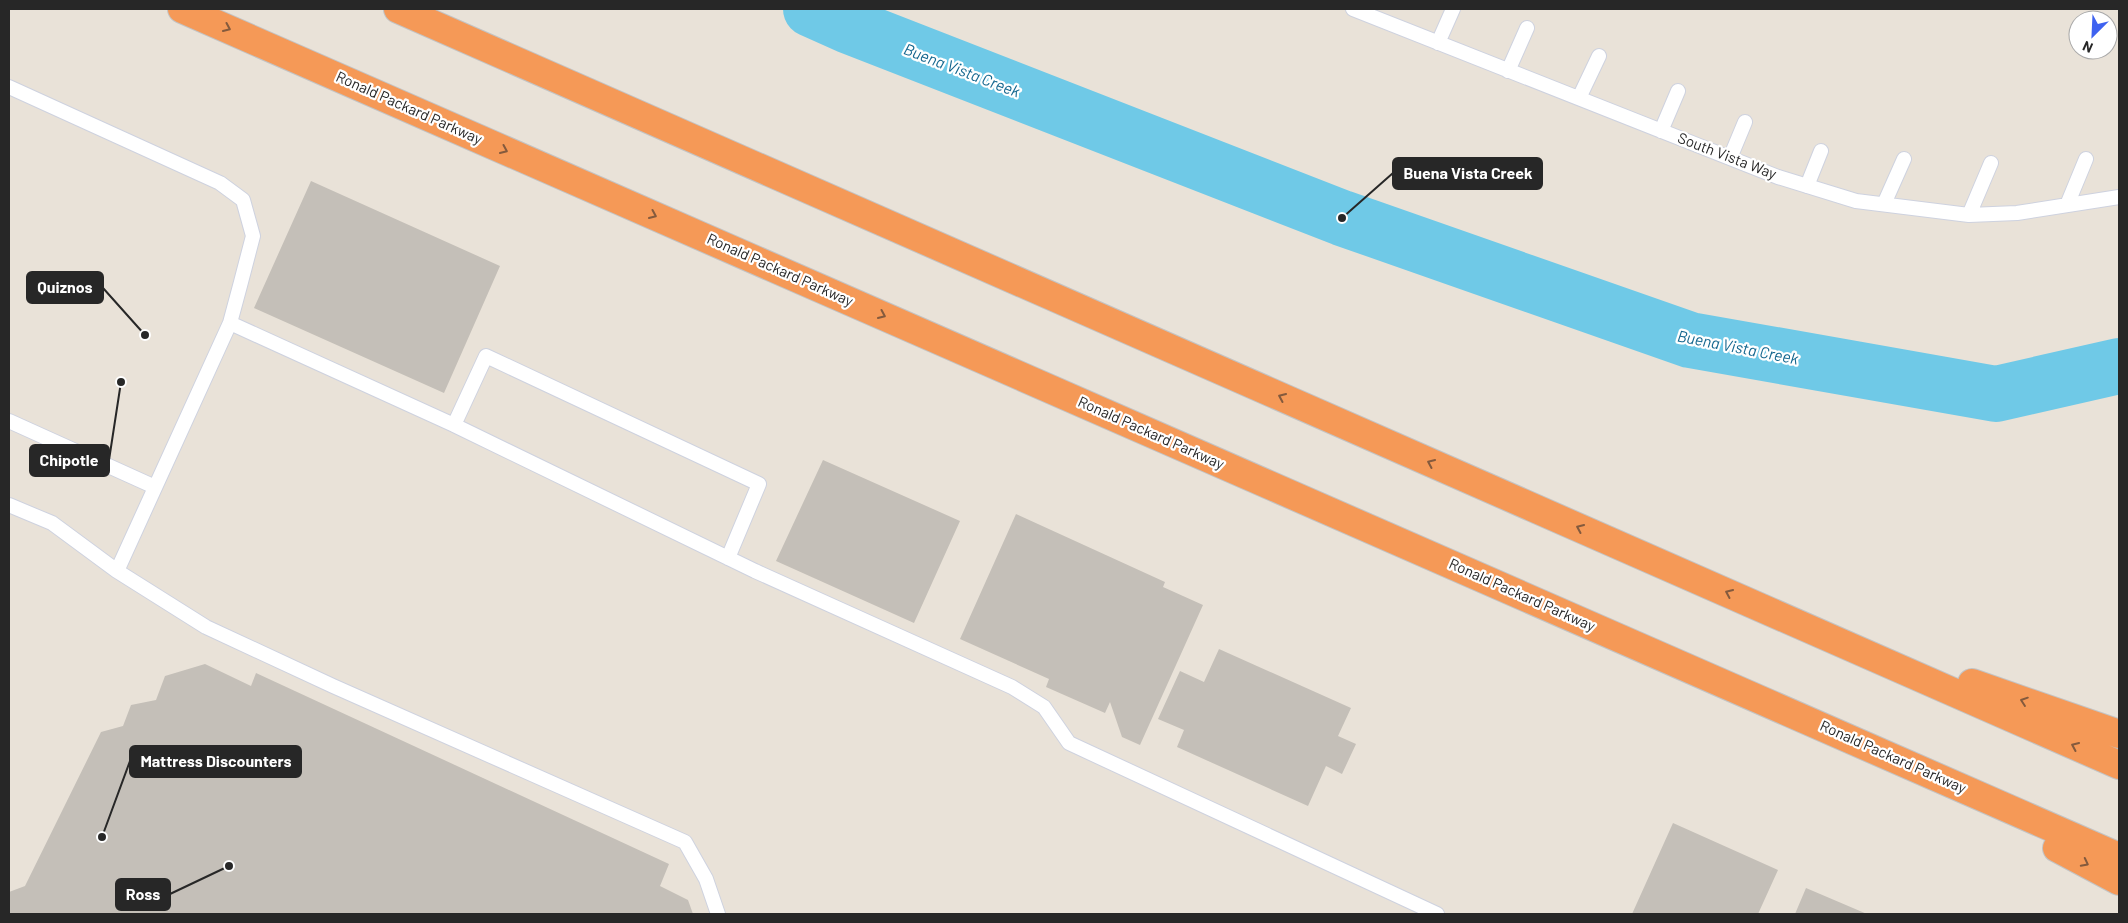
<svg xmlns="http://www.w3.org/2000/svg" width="2128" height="923" viewBox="0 0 2128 923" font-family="Barlow,sans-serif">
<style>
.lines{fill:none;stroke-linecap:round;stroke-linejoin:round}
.river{stroke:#6fc9e7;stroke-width:56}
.building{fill:#c4bfb8}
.service-casing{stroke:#ced2df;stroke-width:16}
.motorway-casing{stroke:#c3c3c3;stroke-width:30}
.service{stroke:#fff;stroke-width:14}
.motorway{stroke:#f59957;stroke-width:28}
.oneway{stroke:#845a3d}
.labels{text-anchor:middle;stroke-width:4.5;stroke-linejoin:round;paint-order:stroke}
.street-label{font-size:15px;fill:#272727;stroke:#fff}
.water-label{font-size:16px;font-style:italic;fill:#13668e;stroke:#fff}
.leader{fill:none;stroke:#272727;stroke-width:2}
.callout-dot{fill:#272727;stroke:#fff;stroke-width:2}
.callout{fill:#272727;stroke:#272727;stroke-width:2}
.callout-label{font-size:16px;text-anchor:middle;font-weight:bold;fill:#fff}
</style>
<rect width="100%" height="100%" fill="#e9e2d8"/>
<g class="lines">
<path class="river" d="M811 9 849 26 1342 218 1690 340 1996 394 2119 366"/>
</g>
<path class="building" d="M311 181 500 266 444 393 254 308Z
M823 460 960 521 914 623 776 561Z
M1016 514 1165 582 1163 587 1203 605 1140 745 1122 737 1110 702 1105 713 1046 687 1049 679 960 639Z
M1219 649 1351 708 1338 736 1356 744 1342 774 1326 766 1308 806 1177 747 1184 730 1158 719 1180 671 1204 682Z
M205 664 251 686 256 673 669 864 660 886 688 900 693 914H9V892L25 886 101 732 123 726 131 705 156 700 165 676Z
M1673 823 1778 870 1758 914H1632Z
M1806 888 1867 914H1795Z"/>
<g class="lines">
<defs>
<path id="service" d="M1353 9 1778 177 1856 201 1969 215 2017 213 2119 197
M1438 43 1453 9
M1508 71 1527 28
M9 87 220 183 243 200 253 236 241 282 230 323 117 571
M1579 98 1599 56
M1661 131 1678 91
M1730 158 1745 122
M1807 186 1821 151
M1884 204 1904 159
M2067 205 2086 159
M1969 215 1991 163
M230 323 454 425 755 571 1012 687 1044 707 1069 743 1437 914
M9 421 155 487
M454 425 486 356 759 484 728 558
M9 505 52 523 117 571 206 627 333 686 685 842 706 879 718 914"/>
<path id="motorway" d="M182 9 2119 857
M398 9 2119 765
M1972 683 2119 734
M2057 848 2119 881"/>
</defs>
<use href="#service" class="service-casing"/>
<use href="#motorway" class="motorway-casing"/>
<use href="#service" class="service"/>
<use href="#motorway" class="motorway"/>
</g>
<defs><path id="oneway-chevron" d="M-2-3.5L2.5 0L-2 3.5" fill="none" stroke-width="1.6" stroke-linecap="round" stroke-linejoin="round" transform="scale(1.25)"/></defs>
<g class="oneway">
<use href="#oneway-chevron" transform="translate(227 28) rotate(24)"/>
<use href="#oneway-chevron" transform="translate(504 150) rotate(24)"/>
<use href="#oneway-chevron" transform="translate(653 215) rotate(24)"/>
<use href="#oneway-chevron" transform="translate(882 315) rotate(24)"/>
<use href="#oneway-chevron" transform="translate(1282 397) rotate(-156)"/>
<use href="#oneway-chevron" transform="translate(1431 463) rotate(-156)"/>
<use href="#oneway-chevron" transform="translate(1580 528) rotate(-156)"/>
<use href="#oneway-chevron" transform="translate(1729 593) rotate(-156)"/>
<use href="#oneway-chevron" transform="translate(2024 701) rotate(-161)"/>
<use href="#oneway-chevron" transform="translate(2075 746) rotate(-156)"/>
<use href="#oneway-chevron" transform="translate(2085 863) rotate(27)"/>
</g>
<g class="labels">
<g class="street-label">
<text transform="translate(409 108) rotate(24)" y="5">Ronald Packard Parkway</text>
<text transform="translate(1727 156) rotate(21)" y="5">South Vista Way</text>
<text transform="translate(780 270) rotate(24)" y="5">Ronald Packard Parkway</text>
<text transform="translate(1151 433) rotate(24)" y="5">Ronald Packard Parkway</text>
<text transform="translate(1522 595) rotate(24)" y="5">Ronald Packard Parkway</text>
<text transform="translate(1893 757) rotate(24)" y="5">Ronald Packard Parkway</text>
</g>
<g class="water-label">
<text transform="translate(962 70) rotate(21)" y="6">Buena Vista Creek</text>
<text transform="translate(1738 347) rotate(11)" y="6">Buena Vista Creek</text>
</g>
</g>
<path class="leader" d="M1342 218L1393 173M145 335L103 288M121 382L109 460M102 837L130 761M229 866L170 894"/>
<g class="callout-dot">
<circle cx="1342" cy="218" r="5"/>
<circle cx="145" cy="335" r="5"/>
<circle cx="121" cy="382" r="5"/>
<circle cx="102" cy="837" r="5"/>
<circle cx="229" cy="866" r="5"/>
</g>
<g class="callout">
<rect x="1393" y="158" width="149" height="31" rx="5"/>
<rect x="27" y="272" width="76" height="31" rx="5"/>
<rect x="30" y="445" width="79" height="31" rx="5"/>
<rect x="130" y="746" width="171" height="31" rx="5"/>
<rect x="116" y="879" width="54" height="31" rx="5"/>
</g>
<g class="callout-label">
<text x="1468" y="179">Buena Vista Creek</text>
<text x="65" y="293">Quiznos</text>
<text x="69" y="466">Chipotle</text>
<text x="216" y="767">Mattress Discounters</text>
<text x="143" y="900">Ross</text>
</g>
<rect width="2128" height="923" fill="none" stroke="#272727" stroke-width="20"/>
<g transform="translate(2093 35) rotate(204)"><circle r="24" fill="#ffffff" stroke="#a9a9a9"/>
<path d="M0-4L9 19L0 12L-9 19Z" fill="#3e62f0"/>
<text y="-8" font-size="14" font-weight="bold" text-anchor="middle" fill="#272727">N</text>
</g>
</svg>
